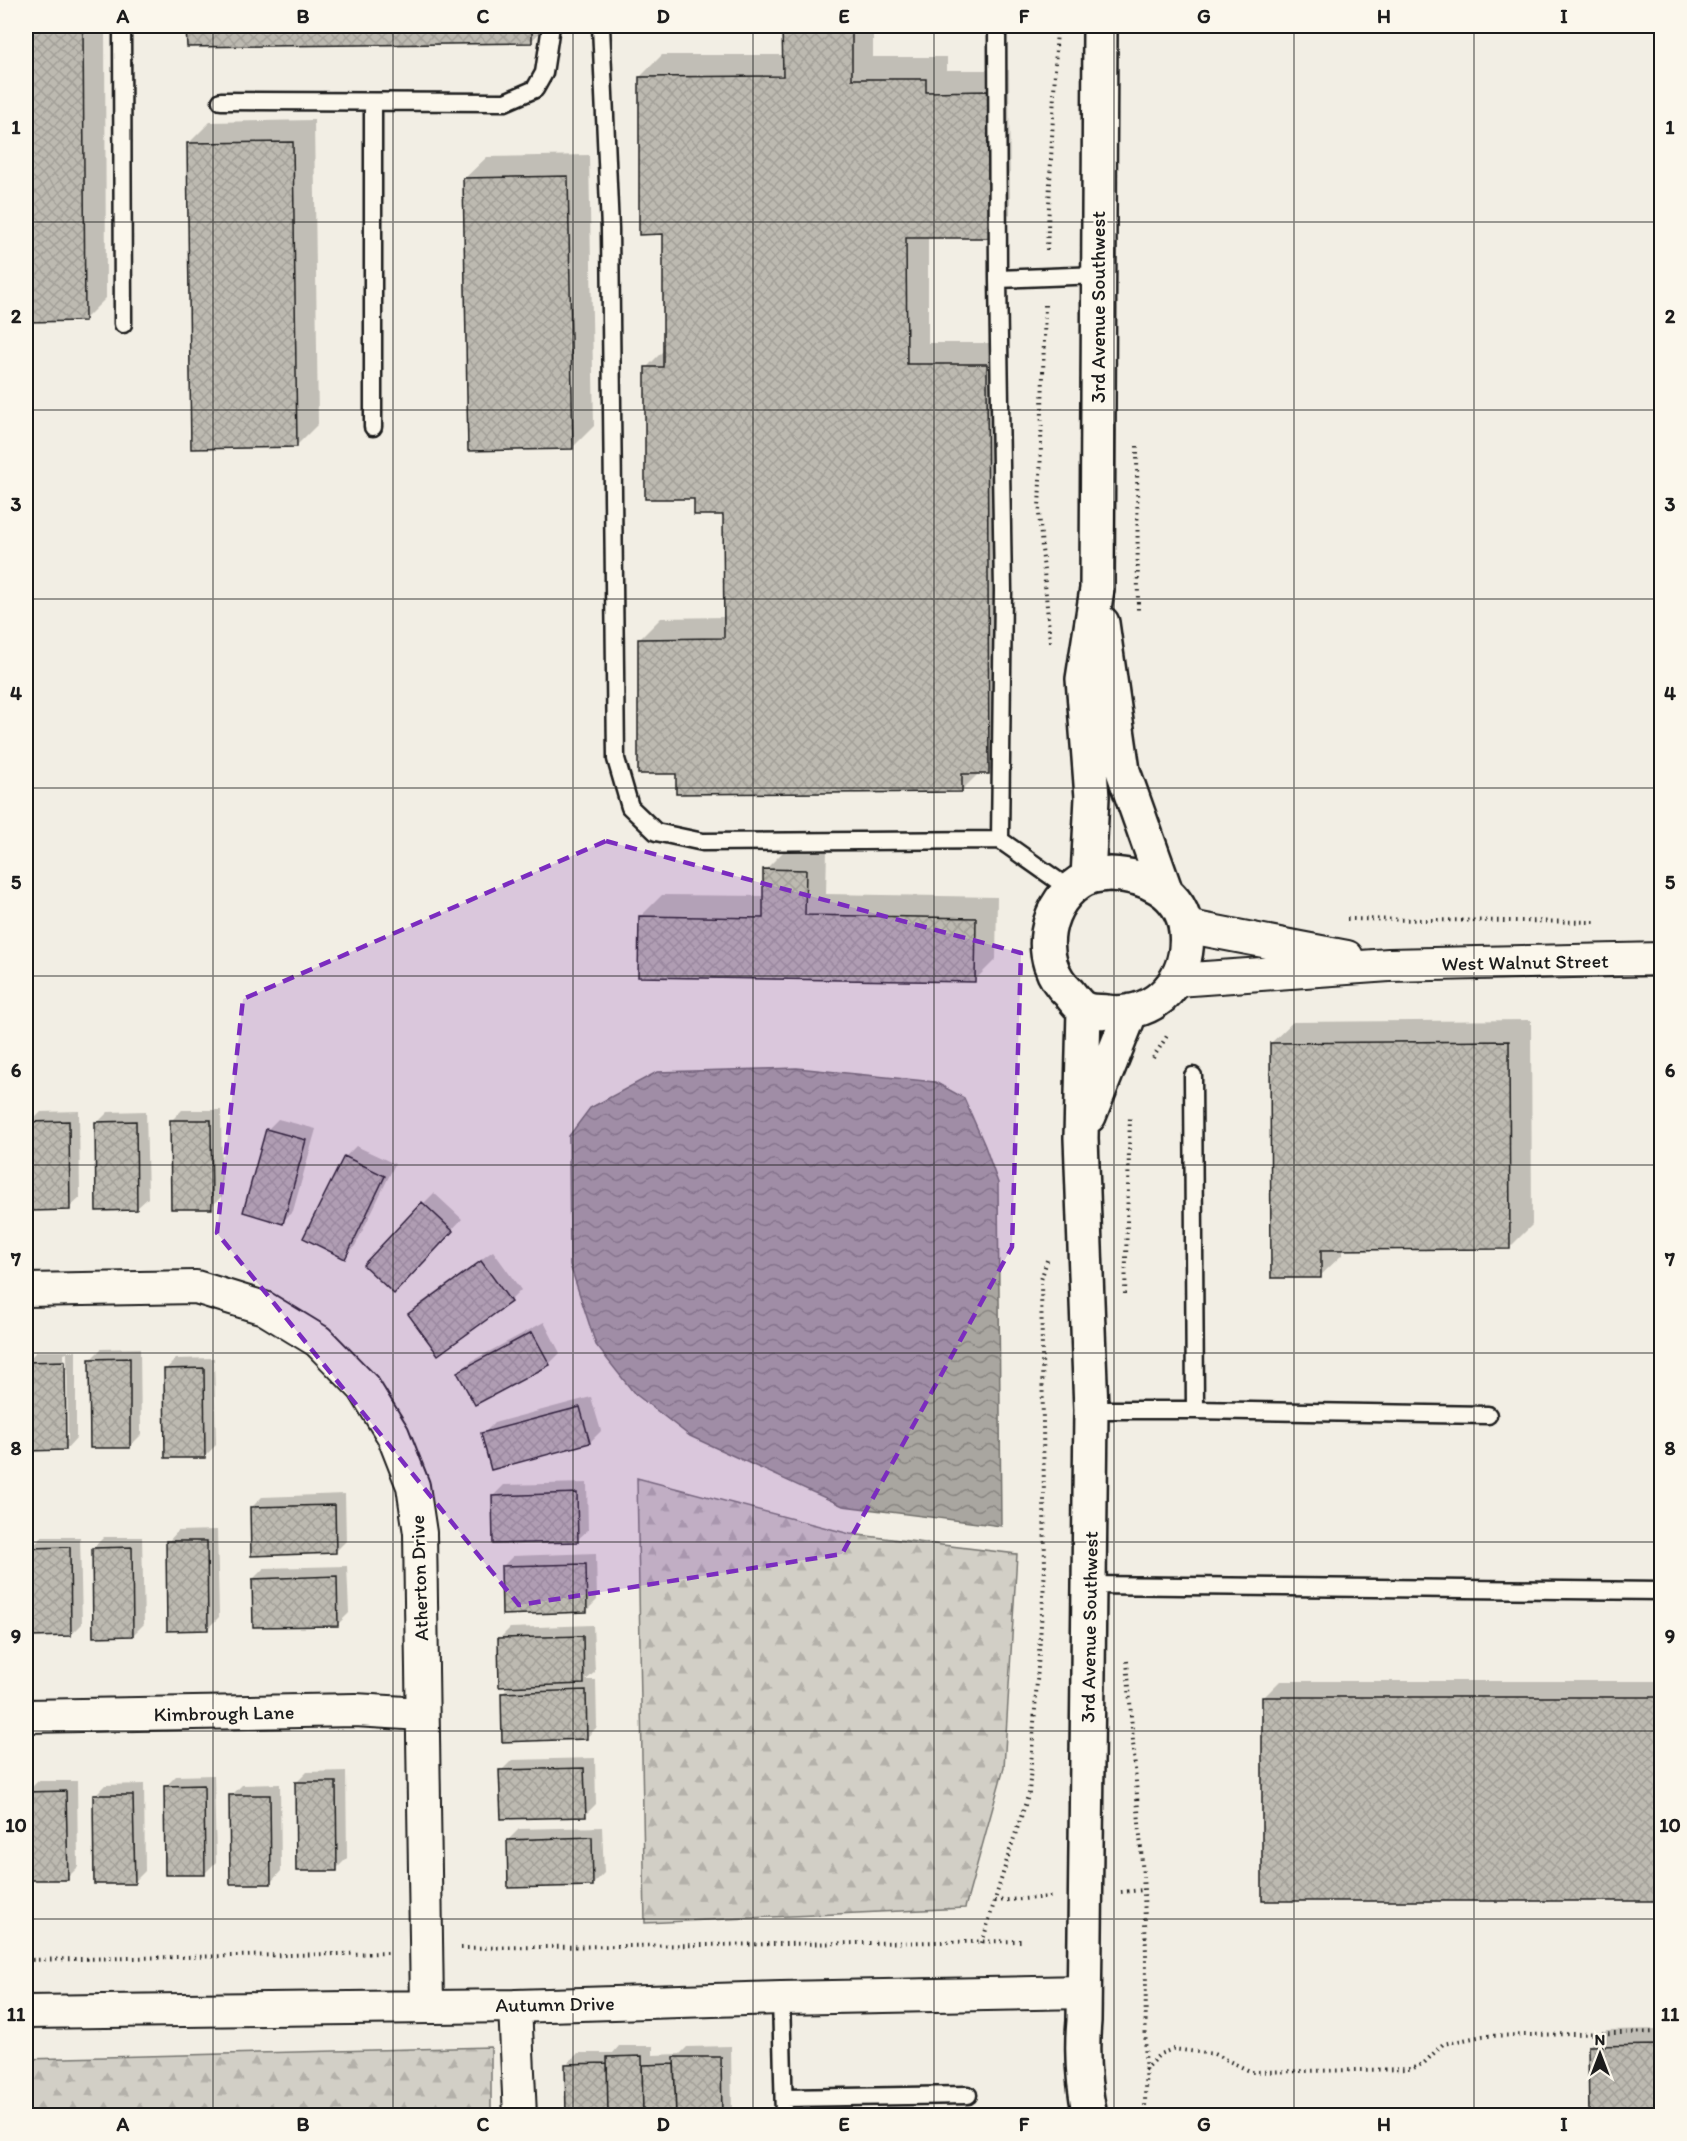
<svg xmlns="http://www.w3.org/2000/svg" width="1687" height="2141" viewBox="0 0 1687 2141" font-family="Itim,sans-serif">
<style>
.forest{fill:url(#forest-firs);stroke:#777671;stroke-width:1.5}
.water{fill:url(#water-waves);stroke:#716f6b;stroke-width:1.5}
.shadow{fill:#0003;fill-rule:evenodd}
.building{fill:url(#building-cross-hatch);stroke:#1c1c1c;stroke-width:1.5}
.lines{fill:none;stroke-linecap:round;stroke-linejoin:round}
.lane-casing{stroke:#1c1c1c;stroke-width:21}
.street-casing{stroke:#1c1c1c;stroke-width:36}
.secondary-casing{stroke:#1c1c1c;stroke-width:38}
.path{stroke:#1c1c1c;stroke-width:4;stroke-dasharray:1.5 4.5;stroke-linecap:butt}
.lane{stroke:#fbf7ec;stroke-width:16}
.street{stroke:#fbf7ec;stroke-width:32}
.secondary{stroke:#fbf7ec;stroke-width:33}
.marked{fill:#7b2cbf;fill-opacity:0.2;stroke:#7b2cbf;stroke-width:4.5;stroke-dasharray:12 8;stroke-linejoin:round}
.grid{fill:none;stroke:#1c1c1c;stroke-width:1.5;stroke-opacity:0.55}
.labels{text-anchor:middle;stroke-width:5;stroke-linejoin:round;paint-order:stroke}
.street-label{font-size:20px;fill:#1c1c1c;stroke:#fbf7ec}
.neatline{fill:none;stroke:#1c1c1c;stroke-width:2}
.grid-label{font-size:20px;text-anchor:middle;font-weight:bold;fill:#1c1c1c}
</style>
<defs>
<pattern id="forest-firs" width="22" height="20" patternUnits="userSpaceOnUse" patternTransform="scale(1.5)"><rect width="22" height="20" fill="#d2cfc6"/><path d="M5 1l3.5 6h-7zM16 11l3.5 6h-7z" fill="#b4b1aa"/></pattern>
<pattern id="water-waves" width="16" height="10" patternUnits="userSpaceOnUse" patternTransform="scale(1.5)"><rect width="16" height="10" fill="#a9a6a0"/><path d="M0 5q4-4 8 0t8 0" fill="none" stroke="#898682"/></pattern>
<pattern id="building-cross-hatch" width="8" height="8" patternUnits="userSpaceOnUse" patternTransform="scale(1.5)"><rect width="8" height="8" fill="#bdbab1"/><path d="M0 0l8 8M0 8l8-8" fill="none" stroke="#a29f98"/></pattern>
</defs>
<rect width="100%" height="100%" fill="#f2eee4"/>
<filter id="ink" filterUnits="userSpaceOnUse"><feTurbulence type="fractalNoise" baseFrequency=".0167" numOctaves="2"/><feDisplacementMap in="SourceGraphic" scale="12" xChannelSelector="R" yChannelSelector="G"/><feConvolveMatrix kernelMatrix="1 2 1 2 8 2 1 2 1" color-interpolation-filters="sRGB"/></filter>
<g filter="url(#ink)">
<path class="forest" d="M637 1478 850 1534 1017 1554 1004 1767 965 1908 645 1923Z
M491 2047V2115H26V2059Z"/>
<path class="water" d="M797 1068 935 1082 964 1098 985 1146 998 1183 1001 1526 843 1506 690 1436 634 1393 596 1345 570 1265 569 1136 590 1108 657 1072Z"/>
<path class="shadow" d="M26 26H105L106 298 84 320H26Z
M188 26H547L531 41 188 45Z
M784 26H873V57H947V70H1009L1010 214 988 236 928 237V343H1008L1010 750 988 772H980L961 791 677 773 639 640 661 618 725 617 724 514 696 498 646 368 665 349 664 232 640 77 662 55H784Z
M314 120 318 424 296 446 189 143 210 122Z
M589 155 594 426 572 448 465 178 487 157Z
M787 848 827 849 826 894 997 897 996 959 974 981 640 917 662 895 765 896V870Z
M1531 1020 1532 1225 1510 1247 1342 1248V1255L1320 1276 1271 1043 1293 1022Z
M182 1110H221L222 1196 211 1207 171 1121Z
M79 1111 80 1198 69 1208 30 1123 41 1112Z
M146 1111 148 1198 137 1208 97 1123 108 1112Z
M278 1119 316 1129 293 1211 282 1222 267 1130Z
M356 1146 395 1164 355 1246 344 1257 305 1237 345 1157Z
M434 1193 462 1219 404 1281 423 1204Z
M493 1251 521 1290 510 1301 410 1314 421 1303Z
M544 1322 560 1353 549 1364 459 1372 470 1362Z
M140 1348 141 1435 130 1446 90 1360 101 1349Z
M37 1351H76V1438L66 1449H27L26 1362ZM67 1353 68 1440H65L64 1354Z
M214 1358 216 1445 205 1456 165 1370 176 1359Z
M591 1397 601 1431 590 1442 483 1434 494 1423Z
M587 1483 588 1530 577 1540 493 1496 504 1485Z
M345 1494 346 1541 335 1552 251 1508 262 1497Z
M217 1530 219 1617 208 1628 168 1542 178 1531Z
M42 1537H80L82 1624 71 1635 31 1548Z
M104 1537H142L144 1624 133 1635 93 1548Z
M596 1553 597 1600 586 1611 502 1567 513 1556Z
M347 1566 349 1613 338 1624 253 1579 264 1568Z
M593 1625 595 1672 586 1680H596L597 1727 586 1738 502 1694 511 1685 499 1639 510 1628Z
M1280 1681H1662V1900L1264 1697Z
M595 1758 596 1804 585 1815 501 1771 512 1760Z
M346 1771 347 1858 336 1869 296 1783 307 1772Z
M214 1775 216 1862 205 1873 165 1787 176 1776Z
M38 1781H77L78 1867 67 1878 27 1792Z
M144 1784 145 1871 134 1882 94 1796 105 1785Z
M280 1784 281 1871 271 1882 231 1796 242 1785Z
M602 1827 604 1873 593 1884 508 1840 519 1829Z
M1662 2029V2116L1589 2046 1606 2030Z
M619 2046H653V2055L680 2054 687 2047 731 2046 732 2115 568 2116 567 2064 578 2053H613Z"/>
<path class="building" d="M26 26H83L85 321 26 322Z
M186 26H532V43L187 47Z
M782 26H852V79H926V92L988 91 989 238H906L907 364H987L989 774H962V792L676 794V774H638V639L724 638 723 515H694V499H645V367H663V234L639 235V77L783 76Z
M293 142 297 447 191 449 187 143Z
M568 176 573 449 468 451 463 178Z
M763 869 806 870 805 915 976 918 975 982 638 977 639 916 763 918Z
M1509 1041 1510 1249 1321 1250V1278H1271L1270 1043Z
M170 1120H211L212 1209H171Z
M69 1121 70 1210 30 1211 28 1122Z
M136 1121 137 1210 96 1211 95 1122Z
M266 1129 306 1140 283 1224 243 1212Z
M344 1156 385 1176 345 1259 303 1238Z
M422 1202 453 1231 394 1294 363 1265Z
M481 1261 511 1302 438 1355 408 1314Z
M532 1332 550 1365 475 1405 457 1372Z
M130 1358V1448H90L89 1359Z
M65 1361 66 1450 26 1451V1362Z
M204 1368 205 1458H165L164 1369Z
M580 1407 590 1443 491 1470 481 1433Z
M577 1493 578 1542 493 1544 492 1496Z
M335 1505 336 1553 251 1556 250 1507Z
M166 1541H207L208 1630 167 1631Z
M70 1547 71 1636 31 1637 30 1548Z
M132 1547 133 1636 93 1637 92 1548Z
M586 1564 587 1612 502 1615 501 1566Z
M337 1576 338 1626 253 1627 252 1579Z
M583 1636 584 1684 499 1687 498 1638Z
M586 1690 587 1739 502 1742 501 1693Z
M1262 1697H1662V1901H1262Z
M584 1768 586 1817 501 1819 499 1770Z
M295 1782H336L337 1871H296Z
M204 1785 205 1875H165L164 1786Z
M66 1791 68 1880H27L26 1792Z
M93 1795H133L135 1884H94Z
M229 1795H270L271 1884H230Z
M592 1837 593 1886 508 1888 507 1840Z
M1662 2045V2116H1589L1588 2046Z
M642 2056 643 2116H608L607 2057Z
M674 2057H721L722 2116H676Z
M607 2063 608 2116H566L565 2064Z
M674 2064 676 2116H643L642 2065Z"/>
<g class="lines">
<defs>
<path id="lane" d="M122 26 123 324
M601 26 610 229 616 759 630 807 656 832 703 842 1000 840 1071 890
M997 26 998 279 1003 590 1000 840
M221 101 505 102 535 89 544 73 551 26
M998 279 1099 275
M373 427V102
M1091 1410H1195L1193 1076
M1195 1410 1488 1415
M1089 1585 1662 1591
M781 1998 784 2116
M784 2098 968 2095"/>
<path id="street" d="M1185 926 1347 957
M1177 980 1389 965 1662 959
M26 1290 196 1287 264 1308 318 1341 364 1388 393 1435 413 1486 420 1533 427 2006
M26 1716 355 1710 422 1714
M515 2006 520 2116
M26 2012 515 2006 781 1998 1084 1992"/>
<path id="secondary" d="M1102 623 1123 771 1166 892
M1110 874C1144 875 1182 891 1186 931 1191 978 1157 1018 1107 1012 1101 1011 1091 1012 1085 1009 1079 1007 1073 998 1069 993 1033 961 1044 899 1087 878 1094 875 1103 875 1110 874Z
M1088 878 1092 797 1083 679 1097 589 1100 26
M1084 1009 1081 1138 1091 1410 1084 2021C1081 2054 1083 2083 1090 2116
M1089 1116 1131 1011"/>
</defs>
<use href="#lane" class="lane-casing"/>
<use href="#street" class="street-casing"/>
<use href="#secondary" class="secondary-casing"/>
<path class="path" d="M1047 250 1057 26
M1045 305 1039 513 1050 642
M1137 446 1138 613
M1347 919 1595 922
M1153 1058 1167 1036
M1125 1294 1130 1116
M1127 1661 1144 1890 1146 1954 1145 2116
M1121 1892 1144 1890
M995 1901 1051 1897
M982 1943 1010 1850 1029 1793 1045 1569 1041 1280 1048 1257
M461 1948 1023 1941
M26 1960 391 1953
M1144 2070 1160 2054 1173 2049 1214 2054 1252 2072 1411 2069 1424 2063 1443 2044 1483 2036 1662 2032"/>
<use href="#lane" class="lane"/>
<use href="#street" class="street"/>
<use href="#secondary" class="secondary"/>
</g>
</g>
<path class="marked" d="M606 841 1021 953 1012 1247 842 1554 519 1605 217 1233 243 999Z"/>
<path class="grid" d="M213 26V2116M393 26V2116M573 26V2116M753 26V2116M934 26V2116M1114 26V2116M1294 26V2116M1474 26V2116M26 222H1662M26 410H1662M26 599H1662M26 788H1662M26 976H1662M26 1165H1662M26 1353H1662M26 1542H1662M26 1731H1662M26 1919H1662"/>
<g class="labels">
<g class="street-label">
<text transform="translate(1098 307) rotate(-90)" y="7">3rd Avenue Southwest</text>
<text transform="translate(1525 962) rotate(-1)" y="7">West Walnut Street</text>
<text transform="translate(419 1578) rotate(-92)" y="7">Atherton Drive</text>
<text transform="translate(1089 1627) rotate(-89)" y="7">3rd Avenue Southwest</text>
<text transform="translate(224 1713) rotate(-1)" y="7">Kimbrough Lane</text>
<text transform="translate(555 2004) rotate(-1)" y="7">Autumn Drive</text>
</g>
</g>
<rect width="1687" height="2141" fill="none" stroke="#fbf7ec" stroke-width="66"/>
<g transform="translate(1600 2054)" stroke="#fbf7ec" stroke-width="4.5" paint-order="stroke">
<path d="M0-4.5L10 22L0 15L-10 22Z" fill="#1c1c1c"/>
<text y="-9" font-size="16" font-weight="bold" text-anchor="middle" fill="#1c1c1c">N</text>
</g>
<rect x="33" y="33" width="1621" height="2075" class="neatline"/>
<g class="grid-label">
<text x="123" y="23">A</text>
<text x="303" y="23">B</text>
<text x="483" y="23">C</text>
<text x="663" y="23">D</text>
<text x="844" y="23">E</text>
<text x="1024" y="23">F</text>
<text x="1204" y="23">G</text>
<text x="1384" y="23">H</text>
<text x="1564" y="23">I</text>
<text x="16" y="134">1</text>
<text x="1670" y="134">1</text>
<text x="16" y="323">2</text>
<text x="1670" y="323">2</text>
<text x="16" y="511">3</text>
<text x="1670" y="511">3</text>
<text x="16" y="700">4</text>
<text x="1670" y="700">4</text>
<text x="16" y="889">5</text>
<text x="1670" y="889">5</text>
<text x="16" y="1077">6</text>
<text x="1670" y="1077">6</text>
<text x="16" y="1266">7</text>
<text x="1670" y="1266">7</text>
<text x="16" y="1455">8</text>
<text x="1670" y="1455">8</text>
<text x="16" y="1643">9</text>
<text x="1670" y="1643">9</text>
<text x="16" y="1832">10</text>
<text x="1670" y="1832">10</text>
<text x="16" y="2021">11</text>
<text x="1670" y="2021">11</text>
<text x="123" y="2131">A</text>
<text x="303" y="2131">B</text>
<text x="483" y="2131">C</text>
<text x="663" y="2131">D</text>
<text x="844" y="2131">E</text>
<text x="1024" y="2131">F</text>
<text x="1204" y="2131">G</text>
<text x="1384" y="2131">H</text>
<text x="1564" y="2131">I</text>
</g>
</svg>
